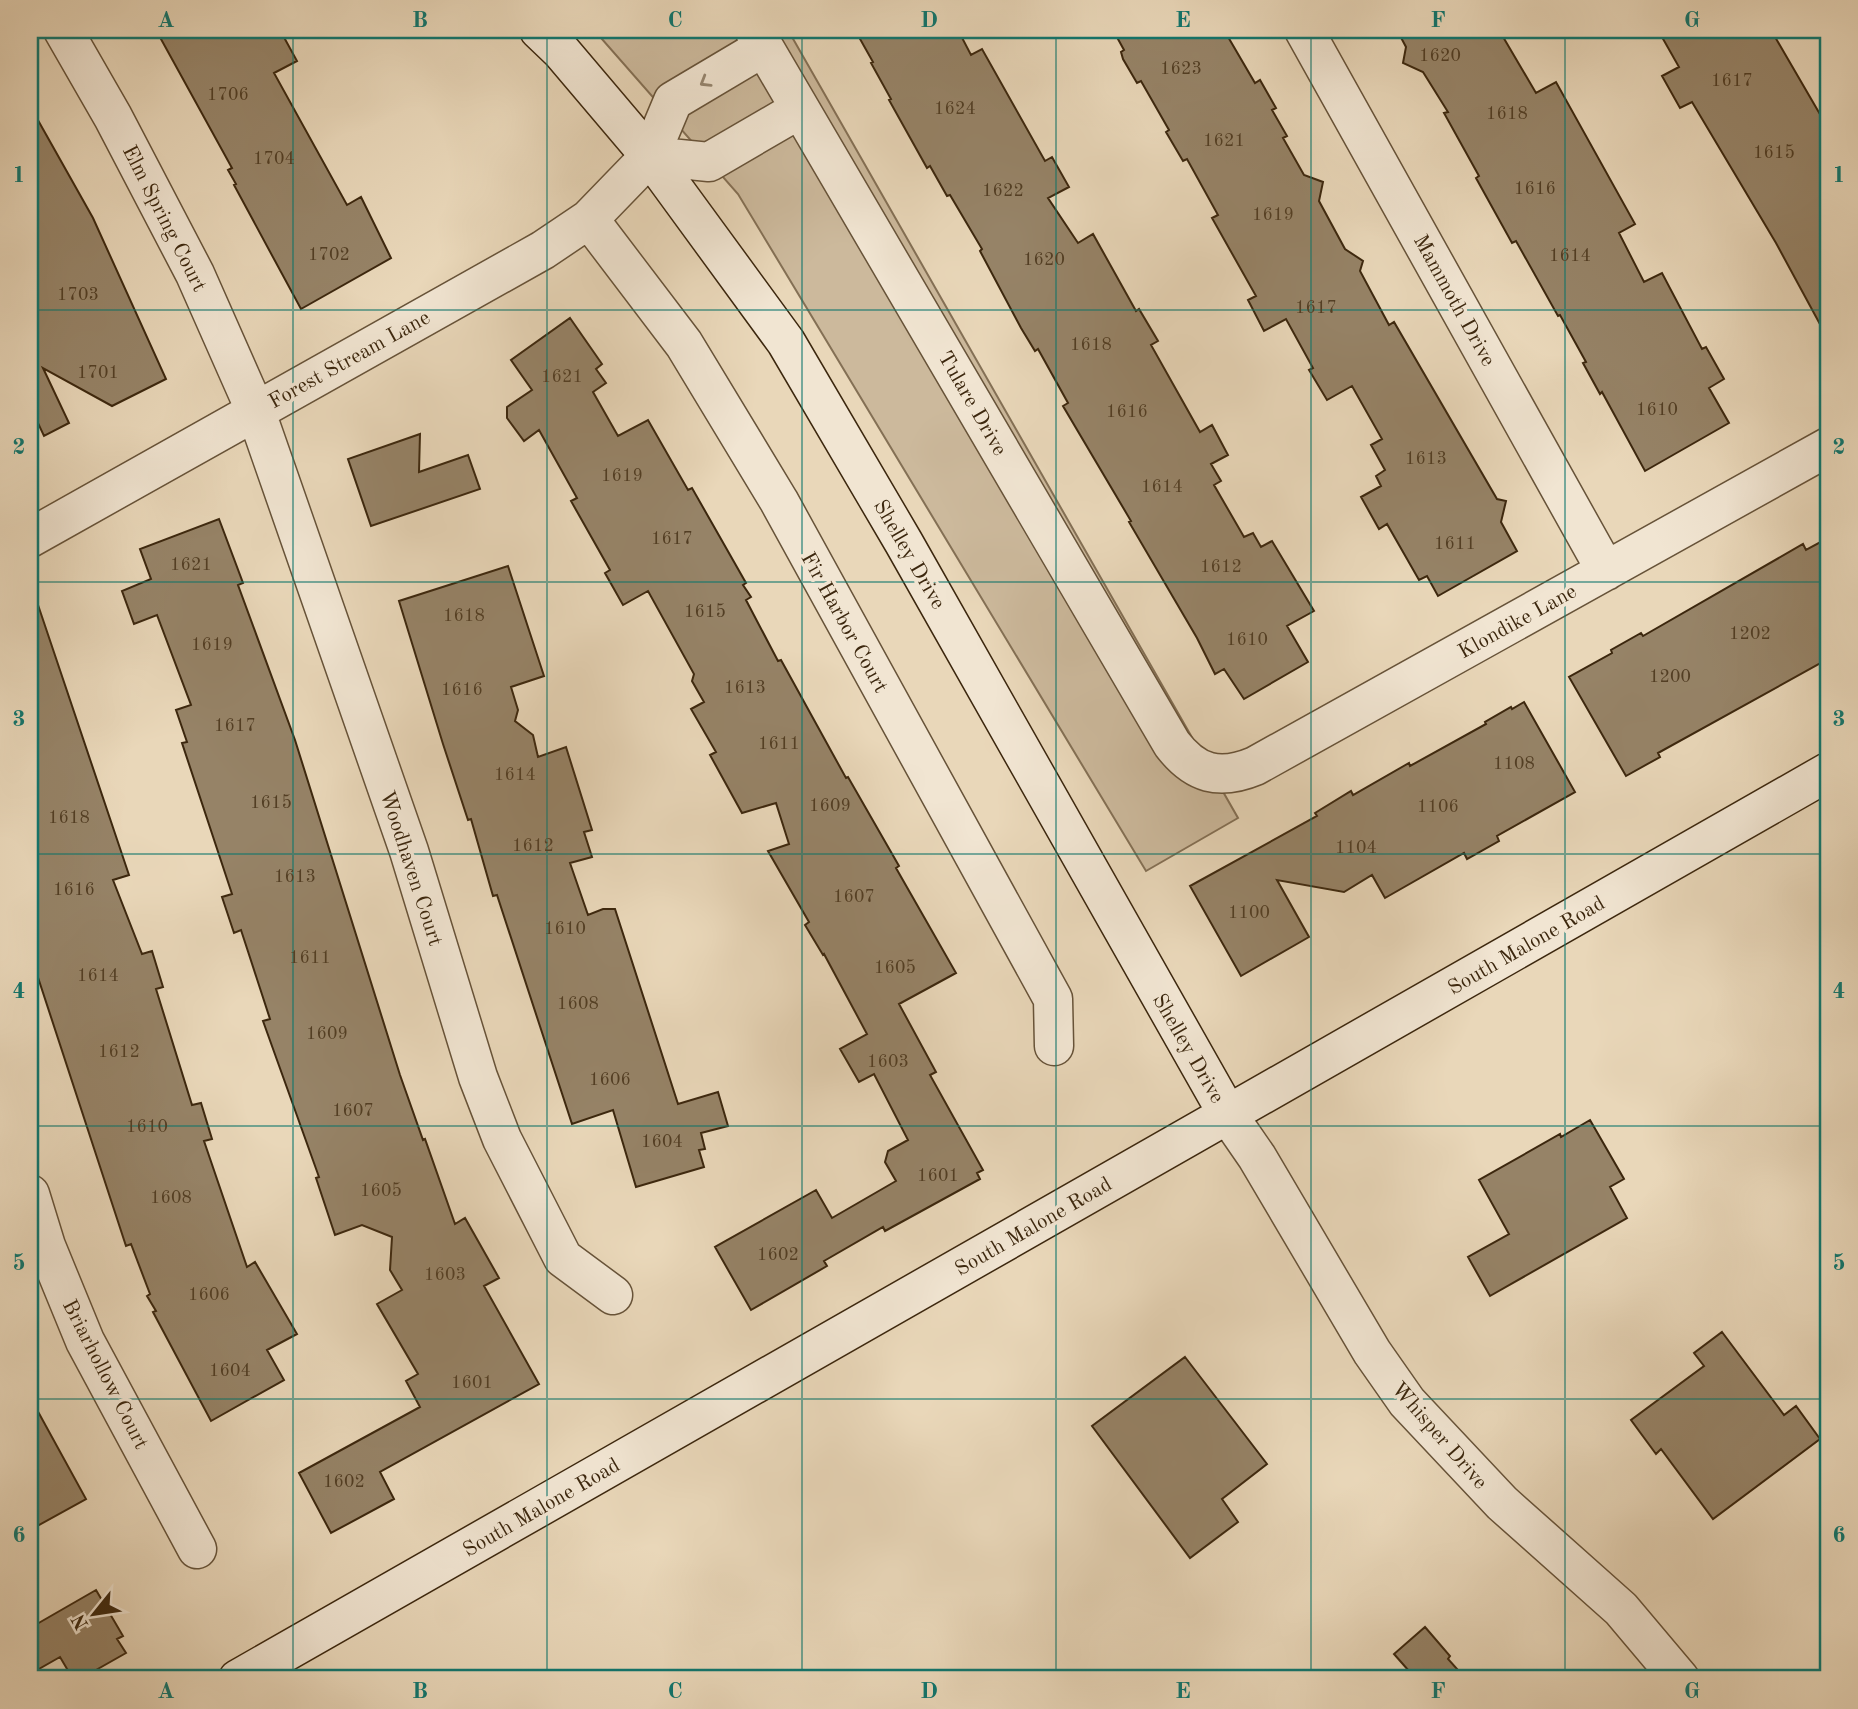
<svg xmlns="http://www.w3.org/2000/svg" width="1858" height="1709" viewBox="0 0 1858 1709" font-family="'Old Standard TT',serif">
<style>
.green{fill:#ccb99c;stroke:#847055;stroke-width:2}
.building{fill:#968367;stroke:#3c270e;stroke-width:2}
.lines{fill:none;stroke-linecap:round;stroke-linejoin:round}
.street-casing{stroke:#675339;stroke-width:41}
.secondary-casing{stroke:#3c270e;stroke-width:41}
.street{stroke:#f1e5d2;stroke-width:38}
.secondary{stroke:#f1e5d2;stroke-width:38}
.oneway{stroke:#968670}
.grid{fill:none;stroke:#0f766e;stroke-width:2;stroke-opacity:0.55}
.labels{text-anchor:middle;stroke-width:7;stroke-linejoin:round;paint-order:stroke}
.number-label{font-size:18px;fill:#523e24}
.street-label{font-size:21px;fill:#3c270e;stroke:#f1e5d2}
.neatline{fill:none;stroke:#0f766e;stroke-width:2.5}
.grid-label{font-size:23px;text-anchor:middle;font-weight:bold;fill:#0f766e}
</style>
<rect width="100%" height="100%" fill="#e9d7b9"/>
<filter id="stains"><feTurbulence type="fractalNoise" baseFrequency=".00286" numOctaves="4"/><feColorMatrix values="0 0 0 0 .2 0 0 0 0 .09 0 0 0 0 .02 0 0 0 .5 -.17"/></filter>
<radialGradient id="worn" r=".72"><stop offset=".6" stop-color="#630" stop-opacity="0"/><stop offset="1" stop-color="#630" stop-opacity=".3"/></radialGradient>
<path class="green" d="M594 30H788L1238 818 1146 871 738 194Z"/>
<path class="building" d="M156 30H280L297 61 274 73 347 205 361 197 391 258 301 309 234 185 236 184 228 170 232 168Z
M855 30H958L971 55 982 49 1045 161 1052 157 1069 187 1048 198 1078 243 1093 234 1136 311 1139 309 1158 341 1151 345 1200 432 1212 425 1228 455 1211 464 1221 481 1214 485 1244 537 1253 533 1261 547 1272 541 1314 611 1287 626 1308 662 1244 699 1224 669 1215 674 1197 638 1129 522 1131 521 1063 406 1068 403 1038 349 1035 351 1021 328 980 251 982 249 950 195 947 196 930 166 927 168 889 100 891 99 871 63 873 62Z
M1113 30H1224L1255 83 1260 80 1276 108 1272 110 1287 136 1283 138 1304 175 1323 182 1319 201 1345 249 1363 261 1360 271 1389 325 1394 322 1497 499 1506 501 1501 522 1517 551 1438 596 1427 576 1419 580 1387 524 1379 529 1361 497 1381 486 1376 476 1385 470 1371 445 1382 439 1352 386 1327 400 1309 370 1313 368 1286 319 1264 331 1248 300 1256 296 1212 218 1218 215 1187 159 1183 161 1166 132 1169 130 1141 81 1137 83 1123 59 1121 52 1124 50Z
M1397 30H1499L1536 93 1556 82 1635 224 1619 233 1644 282 1662 273 1702 349 1706 347 1724 379 1709 388 1729 423 1645 471 1602 392 1600 394 1583 363 1586 362 1560 315 1558 316 1516 241 1512 243 1476 178 1479 176 1444 113 1448 112 1423 72 1403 63 1406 47Z
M1658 30H1771L1828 128V339L1776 243 1692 102 1680 108 1662 76 1679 67Z
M30 106 93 218 166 379 112 406 43 368 69 423 44 436 30 406Z
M570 318 602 364 596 369 606 383 593 392 618 436 648 420 688 490 692 488 746 583 743 585 751 597 746 600 778 661 781 660 846 778 848 777 899 866 896 868 956 973 899 1004 936 1072 930 1075 983 1170 977 1173 980 1179 885 1231 883 1227 824 1261 827 1266 751 1310 715 1247 816 1190 832 1218 896 1181 885 1162 888 1151 908 1140 874 1074 859 1082 840 1049 867 1034 824 954 823 955 805 925 809 922 768 851 789 844 776 803 742 813 710 755 716 752 691 709 704 702 692 681 694 674 648 591 623 605 605 573 610 570 571 501 577 498 539 430 524 441 507 418V407L532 390 511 360Z
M420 434 419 472 468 455 480 489 371 526 348 459Z
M219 519 243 583 238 585 295 740 400 1075 423 1140 425 1139 455 1224 465 1218 499 1278 484 1286 539 1384 380 1472 394 1499 331 1533 299 1473 420 1407 406 1381 418 1374 377 1304 402 1290 390 1270 392 1237 362 1225 335 1235 316 1178 319 1177 263 1021 270 1019 241 930 234 933 222 897 232 894 182 743 187 742 176 710 191 705 157 615 134 624 122 591 151 579 140 549Z
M1828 538V659L1658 753 1660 757 1626 776 1569 677 1612 653 1611 650 1641 633 1643 636 1803 544 1806 550Z
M508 566 544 676 511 687 518 710 515 721 533 735 538 757 566 747 592 830 584 832 592 857 570 863 588 915 603 909H615L678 1104 718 1092 728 1126 701 1133 705 1149 699 1150 704 1167 636 1187 613 1110 572 1124 497 895 493 896 471 819 468 820 443 744 399 601Z
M35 596 129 875 113 880 142 954 152 951 163 987 156 989 192 1105 201 1103 212 1139 204 1141 247 1267 255 1262 297 1334 267 1350 284 1380 211 1421 153 1312 156 1311 147 1296 150 1294 131 1244 126 1246 30 953V597Z
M1524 702 1575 792 1497 836 1499 841 1467 859 1464 853 1385 898 1372 875 1344 892 1277 880 1309 937 1241 976 1190 886 1317 816 1315 813 1351 791 1353 795 1409 763 1410 766 1486 724 1485 722 1511 707 1512 709Z
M1590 1120 1624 1179 1610 1187 1627 1218 1490 1296 1468 1257 1509 1234 1479 1180 1560 1134 1561 1137Z
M1722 1332 1784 1415 1796 1406 1820 1439 1713 1519 1661 1449 1656 1454 1631 1420 1704 1366 1694 1353Z
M1185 1357 1267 1464 1222 1499 1238 1522 1190 1558 1092 1426Z
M30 1397 86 1499 30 1530Z
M96 1590 123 1636 117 1639 126 1653 80 1679H73L60 1657 30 1674V1628Z
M1425 1627 1450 1656 1448 1659 1466 1679H1416L1394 1654Z"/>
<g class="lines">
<defs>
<path id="street" d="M63 30 113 117 195 274 256 412 409 851 478 1077 502 1139 563 1258 613 1295
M754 30 1172 744C1195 774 1219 781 1255 766L1828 447
M1304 30 1606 571
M650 156 709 162 800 109
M589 219 684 344 779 501 1053 999 1054 1046
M30 538 543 250 589 219 650 156 673 101 764 47
M1228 1115 1257 1157 1372 1352 1407 1402 1502 1503 1621 1609 1680 1679
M30 1194 46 1246 85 1341 197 1549"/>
<path id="secondary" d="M539 30 561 51 650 156 786 342 904 543 1228 1115
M238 1679 1828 772"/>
</defs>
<use href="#street" class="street-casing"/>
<use href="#secondary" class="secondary-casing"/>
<use href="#street" class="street"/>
<use href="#secondary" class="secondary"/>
</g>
<defs><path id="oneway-chevron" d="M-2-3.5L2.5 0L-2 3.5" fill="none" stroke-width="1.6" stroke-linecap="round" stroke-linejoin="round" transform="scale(1.75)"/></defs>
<use class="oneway" href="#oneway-chevron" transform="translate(705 82) rotate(149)"/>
<path class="grid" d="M293 30V1679M547 30V1679M802 30V1679M1056 30V1679M1311 30V1679M1565 30V1679M30 310H1828M30 582H1828M30 854H1828M30 1126H1828M30 1399H1828"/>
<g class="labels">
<g class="number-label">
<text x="1440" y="61">1620</text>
<text x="1181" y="74">1623</text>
<text x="1732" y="86">1617</text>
<text x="228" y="100">1706</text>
<text x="955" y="114">1624</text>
<text x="1507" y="119">1618</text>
<text x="1224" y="146">1621</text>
<text x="1774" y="158">1615</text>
<text x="274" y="164">1704</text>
<text x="1535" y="194">1616</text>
<text x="1003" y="196">1622</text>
<text x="1273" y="220">1619</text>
<text x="329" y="260">1702</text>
<text x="1570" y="261">1614</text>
<text x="1044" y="265">1620</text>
<text x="78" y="300">1703</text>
<text x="1316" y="313">1617</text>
<text x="1091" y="350">1618</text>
<text x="98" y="378">1701</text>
<text x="562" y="382">1621</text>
<text x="1657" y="415">1610</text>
<text x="1127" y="417">1616</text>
<text x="1426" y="464">1613</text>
<text x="622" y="481">1619</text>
<text x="1162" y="492">1614</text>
<text x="672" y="544">1617</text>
<text x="1455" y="549">1611</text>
<text x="191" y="570">1621</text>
<text x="1221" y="572">1612</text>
<text x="705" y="617">1615</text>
<text x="464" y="621">1618</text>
<text x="1750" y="639">1202</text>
<text x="1247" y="645">1610</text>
<text x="212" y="650">1619</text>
<text x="1670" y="682">1200</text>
<text x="745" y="693">1613</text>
<text x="462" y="695">1616</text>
<text x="235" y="731">1617</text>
<text x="779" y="749">1611</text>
<text x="1514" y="769">1108</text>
<text x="515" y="780">1614</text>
<text x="271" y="808">1615</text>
<text x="830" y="811">1609</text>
<text x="1438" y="812">1106</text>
<text x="69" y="823">1618</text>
<text x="533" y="851">1612</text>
<text x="1356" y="853">1104</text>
<text x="295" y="882">1613</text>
<text x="74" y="895">1616</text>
<text x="854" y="902">1607</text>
<text x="1249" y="918">1100</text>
<text x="565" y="934">1610</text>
<text x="310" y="963">1611</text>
<text x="895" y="973">1605</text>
<text x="98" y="981">1614</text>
<text x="578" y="1009">1608</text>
<text x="327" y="1039">1609</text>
<text x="119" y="1057">1612</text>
<text x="888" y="1067">1603</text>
<text x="610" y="1085">1606</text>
<text x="353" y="1116">1607</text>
<text x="147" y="1132">1610</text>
<text x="662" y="1147">1604</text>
<text x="938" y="1181">1601</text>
<text x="381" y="1196">1605</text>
<text x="171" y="1203">1608</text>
<text x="778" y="1260">1602</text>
<text x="445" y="1280">1603</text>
<text x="209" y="1300">1606</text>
<text x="230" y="1376">1604</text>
<text x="472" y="1388">1601</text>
<text x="344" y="1487">1602</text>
</g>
<g class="street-label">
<text transform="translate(165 218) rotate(63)" y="7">Elm Spring Court</text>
<text transform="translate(1455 300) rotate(61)" y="7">Mammoth Drive</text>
<text transform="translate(349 359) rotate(-29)" y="7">Forest Stream Lane</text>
<text transform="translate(973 403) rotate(60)" y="7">Tulare Drive</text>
<text transform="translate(910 554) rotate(60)" y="7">Shelley Drive</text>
<text transform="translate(1517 621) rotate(-29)" y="7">Klondike Lane</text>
<text transform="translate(845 622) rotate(61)" y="7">Fir Harbor Court</text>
<text transform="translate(412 868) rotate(72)" y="7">Woodhaven Court</text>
<text transform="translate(1526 945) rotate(-30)" y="7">South Malone Road</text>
<text transform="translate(1189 1048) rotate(60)" y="7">Shelley Drive</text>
<text transform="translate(1033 1226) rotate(-30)" y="7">South Malone Road</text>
<text transform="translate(106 1374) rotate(63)" y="7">Briarhollow Court</text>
<text transform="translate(1440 1435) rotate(49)" y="7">Whisper Drive</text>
<text transform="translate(541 1507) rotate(-30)" y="7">South Malone Road</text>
</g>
</g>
<rect width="1858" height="1709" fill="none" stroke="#e9d7b9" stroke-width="77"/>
<g transform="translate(94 1614) rotate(240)" stroke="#f1e5d2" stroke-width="5" paint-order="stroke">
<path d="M0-5L12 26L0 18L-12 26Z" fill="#3c270e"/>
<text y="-10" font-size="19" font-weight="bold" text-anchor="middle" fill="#3c270e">N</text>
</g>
<rect x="38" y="38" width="1782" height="1632" class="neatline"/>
<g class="grid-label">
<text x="166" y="27">A</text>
<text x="420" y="27">B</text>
<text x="675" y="27">C</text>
<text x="929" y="27">D</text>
<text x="1183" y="27">E</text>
<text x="1438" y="27">F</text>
<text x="1692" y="27">G</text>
<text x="19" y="182">1</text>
<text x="1839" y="182">1</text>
<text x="19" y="454">2</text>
<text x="1839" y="454">2</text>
<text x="19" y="726">3</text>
<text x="1839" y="726">3</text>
<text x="19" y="998">4</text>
<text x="1839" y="998">4</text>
<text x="19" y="1270">5</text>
<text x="1839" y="1270">5</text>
<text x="19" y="1542">6</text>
<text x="1839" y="1542">6</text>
<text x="166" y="1698">A</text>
<text x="420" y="1698">B</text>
<text x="675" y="1698">C</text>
<text x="929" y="1698">D</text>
<text x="1183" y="1698">E</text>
<text x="1438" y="1698">F</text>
<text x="1692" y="1698">G</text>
</g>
<rect width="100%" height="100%" filter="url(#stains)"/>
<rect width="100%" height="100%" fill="url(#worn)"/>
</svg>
